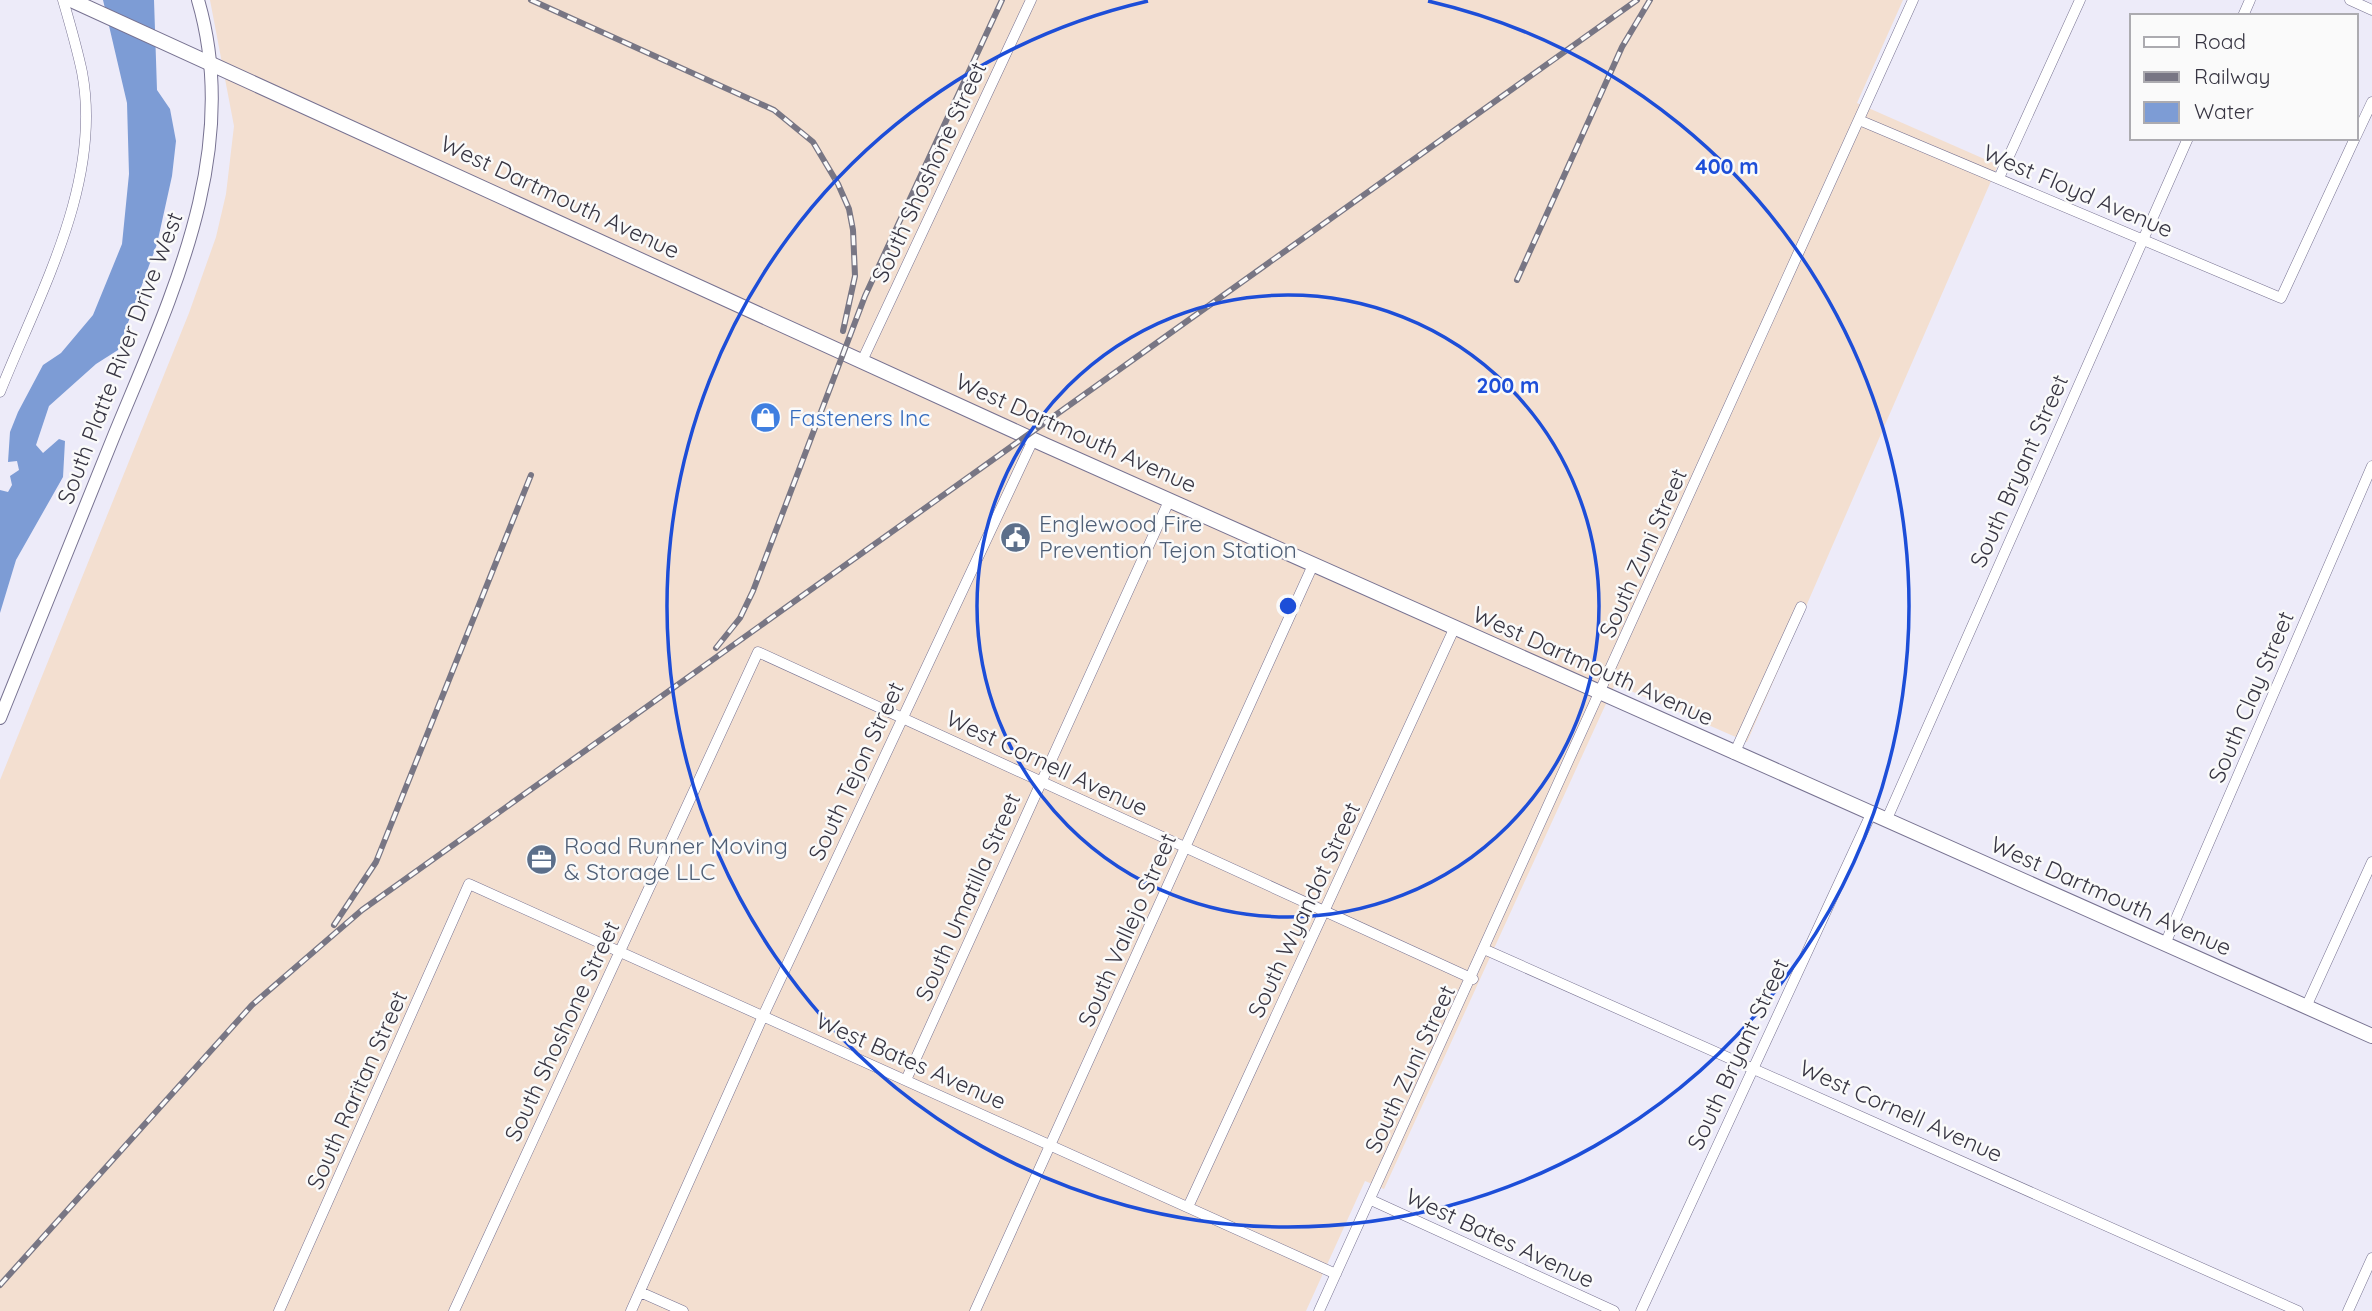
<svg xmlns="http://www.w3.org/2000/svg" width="2372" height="1311" viewBox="0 0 2372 1311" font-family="Quicksand,sans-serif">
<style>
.industrial{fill:#f3dfd0}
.water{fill:#7d9cd5}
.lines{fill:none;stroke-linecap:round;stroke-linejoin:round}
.minor-casing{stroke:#777291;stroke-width:11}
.tertiary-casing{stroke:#777291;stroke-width:14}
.secondary-casing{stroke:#777291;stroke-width:16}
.minor{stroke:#fff;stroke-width:10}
.tertiary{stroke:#fff;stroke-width:12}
.secondary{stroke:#fff;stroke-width:14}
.rail-casing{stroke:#787684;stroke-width:6}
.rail{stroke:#fafafa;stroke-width:3.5;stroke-dasharray:10;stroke-linecap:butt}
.ring{fill:none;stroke:#1d4ed8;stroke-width:3.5}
.labels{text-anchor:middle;stroke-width:5;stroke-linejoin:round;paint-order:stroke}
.street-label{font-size:23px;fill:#373542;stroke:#fafafa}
.shop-label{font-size:23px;fill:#366cbe;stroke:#fafafa;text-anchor:start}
.service-label{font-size:23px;fill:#4e5e75;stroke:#fafafa;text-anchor:start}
.centre{fill:#1d4ed8;stroke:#fafafa;stroke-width:3.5}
.ring-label{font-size:21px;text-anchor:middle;font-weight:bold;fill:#1d4ed8;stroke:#fafafa;stroke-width:5;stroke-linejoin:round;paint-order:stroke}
</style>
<rect width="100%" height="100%" fill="#edebf9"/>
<path class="industrial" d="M210 0H1903L1857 103 1998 165 1747 742 1615 684 1384 1189 1365 1181 1306 1311H0V780L189 313 216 237 226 194 234 126Z"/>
<path class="water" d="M103 0H154L157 90 170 109 176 141 172 176 157 244 118 350 96 364 49 406 36 445 43 453 59 439 65 441 63 477 16 560 0 613V490L8 492 12 485 10 476 19 470 17 461 8 462 10 432 18 412 43 365 61 353 93 315 122 244 129 174 127 103Z"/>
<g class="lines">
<defs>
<path id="minor" d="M2350 0 2372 10
M2243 16 2250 0
M1859 120 2281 298 2355 138
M2356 136 2372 102
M1999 178 2080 0
M862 361 1031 0
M0 392C39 294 103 182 82 72 77 48 70 24 63 0
M1734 754 1801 607
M1886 821 2188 138
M2165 944 2372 466
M1486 950 2298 1311
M2306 1007 2372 862
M906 1080 1169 501
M1371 1200 1614 1311
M1188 1207 1454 629
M640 1292 683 1311
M279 1311 469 884 1336 1274
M454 1311 758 652 1473 979
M631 1311 763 1016 1033 440
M975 1311 1313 565
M1319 1311C1520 875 1716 437 1913 0
M1641 1311 1871 814
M2348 1311 2372 1258"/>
<path id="tertiary" d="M0 718C37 625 76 531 113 438 170 299 243 153 198 0"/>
<path id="secondary" d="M71 0 1045 445 2372 1036"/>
</defs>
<use href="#minor" class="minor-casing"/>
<use href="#tertiary" class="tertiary-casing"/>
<use href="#secondary" class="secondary-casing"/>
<use href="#minor" class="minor"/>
<use href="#tertiary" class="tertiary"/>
<use href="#secondary" class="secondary"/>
<defs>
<path id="rail" d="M531 0 774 110 813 142 838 184 849 209 853 230 855 276 843 331
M1517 280 1622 47 1650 0
M716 648 740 618 753 591 865 296 1002 0
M334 925 376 862 531 475
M0 1285 252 1005 362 910 1637 0"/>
</defs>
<use href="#rail" class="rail-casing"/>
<use href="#rail" class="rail"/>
</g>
<g class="ring">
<circle cx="1288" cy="606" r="311"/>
<path d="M1428 1A621 621 0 1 1 1148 1"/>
</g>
<defs>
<symbol id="shop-disc" viewBox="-11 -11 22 22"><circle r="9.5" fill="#3f7fe0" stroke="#fafafa"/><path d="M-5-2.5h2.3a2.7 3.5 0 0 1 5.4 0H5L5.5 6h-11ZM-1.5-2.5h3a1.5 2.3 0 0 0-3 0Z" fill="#fff"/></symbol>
<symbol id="civic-disc" viewBox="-11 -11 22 22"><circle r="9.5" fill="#5c6f8a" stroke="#fafafa"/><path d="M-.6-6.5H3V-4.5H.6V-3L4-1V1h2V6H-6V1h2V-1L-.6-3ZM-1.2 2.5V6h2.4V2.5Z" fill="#fff"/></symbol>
<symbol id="office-disc" viewBox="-11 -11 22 22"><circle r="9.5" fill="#5c6f8a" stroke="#fafafa"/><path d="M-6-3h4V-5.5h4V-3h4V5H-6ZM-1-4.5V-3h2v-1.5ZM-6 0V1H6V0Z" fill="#fff"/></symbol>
</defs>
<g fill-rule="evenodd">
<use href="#shop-disc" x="748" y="400" width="35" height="35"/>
<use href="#civic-disc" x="998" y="520" width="35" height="35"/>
<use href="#office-disc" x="524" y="842" width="35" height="35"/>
</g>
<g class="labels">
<g class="street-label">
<text transform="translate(929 172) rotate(-65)" y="8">South Shoshone Street</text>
<text transform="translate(2078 191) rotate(23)" y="8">West Floyd Avenue</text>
<text transform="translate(560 197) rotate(25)" y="8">West Dartmouth Avenue</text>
<text transform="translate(120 358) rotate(-69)" y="8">South Platte River Drive West</text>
<text transform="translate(1076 433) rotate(24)" y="8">West Dartmouth Avenue</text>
<text transform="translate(2019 471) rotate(-66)" y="8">South Bryant Street</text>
<text transform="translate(1643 553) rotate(-66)" y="8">South Zuni Street</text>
<text transform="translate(1593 666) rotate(24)" y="8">West Dartmouth Avenue</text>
<text transform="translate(2251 697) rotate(-67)" y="8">South Clay Street</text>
<text transform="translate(1047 763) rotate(25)" y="8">West Cornell Avenue</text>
<text transform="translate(856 771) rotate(-65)" y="8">South Tejon Street</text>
<text transform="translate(2111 896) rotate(24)" y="8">West Dartmouth Avenue</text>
<text transform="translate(968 897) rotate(-66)" y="8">South Umatilla Street</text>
<text transform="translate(1304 910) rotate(-65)" y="8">South Wyandot Street</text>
<text transform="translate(1127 930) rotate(-66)" y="8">South Vallejo Street</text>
<text transform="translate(562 1031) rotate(-65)" y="8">South Shoshone Street</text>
<text transform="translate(1738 1054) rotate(-65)" y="8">South Bryant Street</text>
<text transform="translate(911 1061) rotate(24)" y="8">West Bates Avenue</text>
<text transform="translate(1410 1069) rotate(-65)" y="8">South Zuni Street</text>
<text transform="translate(357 1090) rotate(-66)" y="8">South Raritan Street</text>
<text transform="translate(1901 1111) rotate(24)" y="8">West Cornell Avenue</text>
<text transform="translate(1500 1238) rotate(25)" y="8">West Bates Avenue</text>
</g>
<g class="shop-label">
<text x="789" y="426">Fasteners Inc</text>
</g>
<g class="service-label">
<text x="1039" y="532">Englewood Fire<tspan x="1039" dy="26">Prevention Tejon Station</tspan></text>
<text x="564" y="854">Road Runner Moving<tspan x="564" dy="26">&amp; Storage LLC</tspan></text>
</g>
</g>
<circle cx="1288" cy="606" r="10" class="centre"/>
<g class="ring-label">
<text x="1727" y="174">400 m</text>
<text x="1508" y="393">200 m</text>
</g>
<rect x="2130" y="14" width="228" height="126" fill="#fafafa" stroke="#acabb0" stroke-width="2"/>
<rect x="2144" y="37" width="35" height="10" fill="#ffffff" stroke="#acabb0" stroke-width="2"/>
<text x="2194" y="49" font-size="21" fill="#373542">Road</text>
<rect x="2144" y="72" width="35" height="10" fill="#787684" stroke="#acabb0" stroke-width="2"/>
<text x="2194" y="84" font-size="21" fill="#373542">Railway</text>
<rect x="2144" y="102" width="35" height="21" fill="#7d9cd5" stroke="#acabb0" stroke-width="2"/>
<text x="2194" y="119" font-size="21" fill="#373542">Water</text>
</svg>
